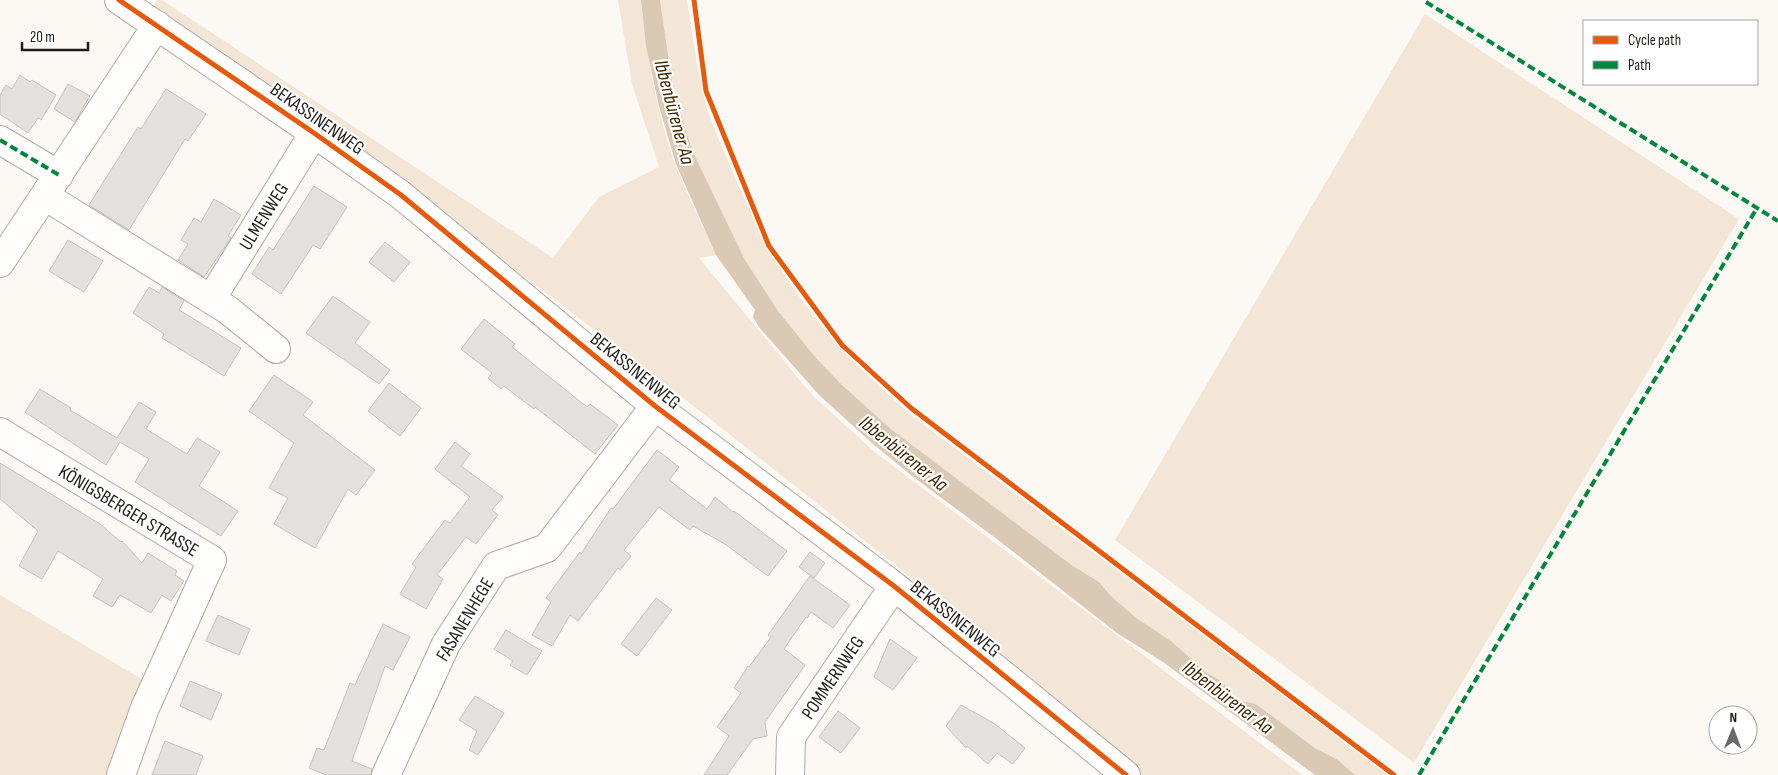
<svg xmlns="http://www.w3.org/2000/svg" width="1778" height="775" viewBox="0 0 1778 775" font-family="'Sofia Sans Condensed',sans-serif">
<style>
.green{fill:#f3e6d6}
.water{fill:#dac9b4}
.building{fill:#e3e0dd;stroke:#c6c2bf}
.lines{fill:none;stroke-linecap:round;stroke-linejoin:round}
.minor-casing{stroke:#aeaba8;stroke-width:30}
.minor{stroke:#fffefd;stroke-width:28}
.quiet{stroke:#00873e;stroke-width:4;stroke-dasharray:8 4;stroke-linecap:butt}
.cycleway-casing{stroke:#fff;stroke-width:8}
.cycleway{stroke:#e8590c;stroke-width:5}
.labels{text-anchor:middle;stroke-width:4.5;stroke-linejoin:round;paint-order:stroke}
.street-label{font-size:19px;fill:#1e1b18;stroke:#fff}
.water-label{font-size:20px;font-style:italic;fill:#3f2802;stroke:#fff}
</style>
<rect width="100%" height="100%" fill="#fcf8f4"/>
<path class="green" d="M157 0H162L553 258 599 197 659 167 632 84 618 0H641C647 55 656 112 675 164 687 195 703 225 716 255L699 258 813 396 876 453 1302 775H1138L903 571 668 386 407 187 151 9Z
M660 0H687C693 36 697 73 707 108 715 133 727 158 737 182 753 217 770 254 792 286 828 339 874 384 924 425L1389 775H1355L1338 760 1315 748 1256 704 1237 700 1231 695 1223 682 1207 673 1171 641 1135 617 1111 596 1099 582 1073 566 894 432 842 385 816 358 778 311 745 260 692 150 673 89Z
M1425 14 1739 219 1414 763 1115 540Z
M0 595 145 681 107 775H0Z"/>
<path class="water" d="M641 0H660L673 89 692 150 745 260 778 311 816 358 842 385 892 430 1073 566 1099 582 1111 596 1135 617 1171 641 1207 673 1223 682 1231 695 1237 700 1256 704 1315 748 1338 760 1355 775H1315L1163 662 1117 633 997 539 912 476 872 443 819 395 759 327 753 317 755 310 716 255 676 164 659 106 646 46Z"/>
<path class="building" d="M20 75 30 82 32 80 56 95 41 120 38 118 28 133 0 114V95L6 85 12 89Z
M68 84 90 96 75 122 54 109Z
M166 89 206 114 188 141 185 139 129 230 89 205 138 127 141 129Z
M314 186 347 207 320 249 313 245 281 294 252 274 269 247 273 250Z
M214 199 241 215 228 236 231 238 204 277 178 260 188 244 181 240 194 218 201 222Z
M68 240 103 261 84 292 49 271Z
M385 242 410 262 394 282 369 262Z
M149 287 159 293 162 287 184 301 179 310 241 348 224 376 162 338 164 334 133 313Z
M333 296 370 322 355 343 390 370 379 384 306 333Z
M484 319 515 344 512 347 587 407 590 404 618 425 595 454 535 407 534 409 504 386 501 389 488 378 492 373 461 349Z
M274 375 313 402 303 415 375 470 356 495 348 489 315 548 274 524 288 498 269 488 294 443 249 411Z
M389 383 421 408 400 436 368 411Z
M40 389 71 408 70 410 117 438 139 402 156 412 146 429 172 445 187 454 197 438 220 452 199 486 238 511 221 536 135 482 149 459 120 442 106 465 25 412Z
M455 442 470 454 461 466 503 497 492 510 498 515 476 544 466 537 437 575 443 579 426 609 400 594 416 567 412 564 445 520 450 523 470 497 435 469Z
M657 450 679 467 669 480 707 509 715 497 733 512 734 511 787 551 768 576 725 544 693 526 690 530 659 507 624 550 631 556 620 570 618 568 578 621 570 615 552 646 532 635 551 602 546 598 580 552 581 554 611 508 613 509Z
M0 463 100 524 121 542 122 541 142 563 148 553 177 571 175 575 184 581 171 601 162 595 151 613 120 595 112 607 93 596 103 579 58 551 42 579 19 566 38 531 0 499Z
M810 552 825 563 814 578 799 567Z
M810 576 850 605 833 628 811 612 807 618 806 617 784 649 805 665 765 722 767 736 753 739 727 775H704L729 736 717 727 741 693 734 688 748 666 749 667 771 637 768 635Z
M656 598 672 610 637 656 621 644Z
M218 615 250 629 239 655 206 641Z
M383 624 410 637 393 670 385 666 352 761 372 769 371 775H326L309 768 317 748 324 750 350 683 355 685Z
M506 630 542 651 527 675 510 665 513 661 494 649Z
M890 639 917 658 893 690 874 677Z
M190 681 222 694 211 720 180 706Z
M475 696 504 713 478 755 469 750 477 731 459 720Z
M961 705 995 724 1025 748 1013 764 997 753 988 764 967 746 966 748 946 726Z
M838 711 860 728 841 753 819 737Z
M165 741 203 756 196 775H152Z"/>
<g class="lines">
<defs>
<path id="minor" d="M119 0 314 133 401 195 655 406 894 586 1126 775
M0 140 59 175
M45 196 228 310 276 349
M0 263 157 25
M211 299 314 133
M0 432 212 560 145 708 121 775
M386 775 446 644 496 566 547 548 655 406
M790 775 791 737 894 586"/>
</defs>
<use href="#minor" class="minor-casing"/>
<use href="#minor" class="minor"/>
<path class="quiet" d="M1426 2 1778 221
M0 140 59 175
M1419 775 1757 208"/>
<defs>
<path id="cycleway" d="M119 0 314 133 401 195 655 406 894 586 1126 775
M694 0 706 91 769 246 842 345 911 408 1394 775"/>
</defs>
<use href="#cycleway" class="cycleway-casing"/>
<use href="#cycleway" class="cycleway"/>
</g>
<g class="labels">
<g class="street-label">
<text transform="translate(318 118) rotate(35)" y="7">BEKASSINENWEG</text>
<text transform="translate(263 216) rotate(-58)" y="7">ULMENWEG</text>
<text transform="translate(636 370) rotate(39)" y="7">BEKASSINENWEG</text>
<text transform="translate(129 510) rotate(31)" y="7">KÖNIGSBERGER STRASSE</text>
<text transform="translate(956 618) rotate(39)" y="7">BEKASSINENWEG</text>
<text transform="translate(464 619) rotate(-59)" y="7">FASANENHEGE</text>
<text transform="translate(832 677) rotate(-56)" y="7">POMMERNWEG</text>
</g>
<g class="water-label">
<text transform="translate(675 112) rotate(75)" y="7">Ibbenbürener Aa</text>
<text transform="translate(904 453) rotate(39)" y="7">Ibbenbürener Aa</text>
<text transform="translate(1228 697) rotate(37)" y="7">Ibbenbürener Aa</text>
</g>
</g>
<rect x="1583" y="20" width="175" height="65" fill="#ffffff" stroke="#a5a4a3"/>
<rect x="1593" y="36" width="25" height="8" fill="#e8590c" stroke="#a5a4a3"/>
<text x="1628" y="45" font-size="15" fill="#1e1b18">Cycle path</text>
<rect x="1593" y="61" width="25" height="8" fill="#00873e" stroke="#a5a4a3"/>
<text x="1628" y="70" font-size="15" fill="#1e1b18">Path</text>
<g transform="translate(1733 730) rotate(1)"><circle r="24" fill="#ffffff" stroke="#a5a4a3"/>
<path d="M0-4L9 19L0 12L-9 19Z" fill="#6c6865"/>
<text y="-8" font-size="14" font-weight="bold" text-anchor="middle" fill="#1e1b18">N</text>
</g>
<path d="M22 42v8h66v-8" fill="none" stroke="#1e1b18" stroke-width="2.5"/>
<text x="30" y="42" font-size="15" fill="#1e1b18" stroke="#ffffff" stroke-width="4" paint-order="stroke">20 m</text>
</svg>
